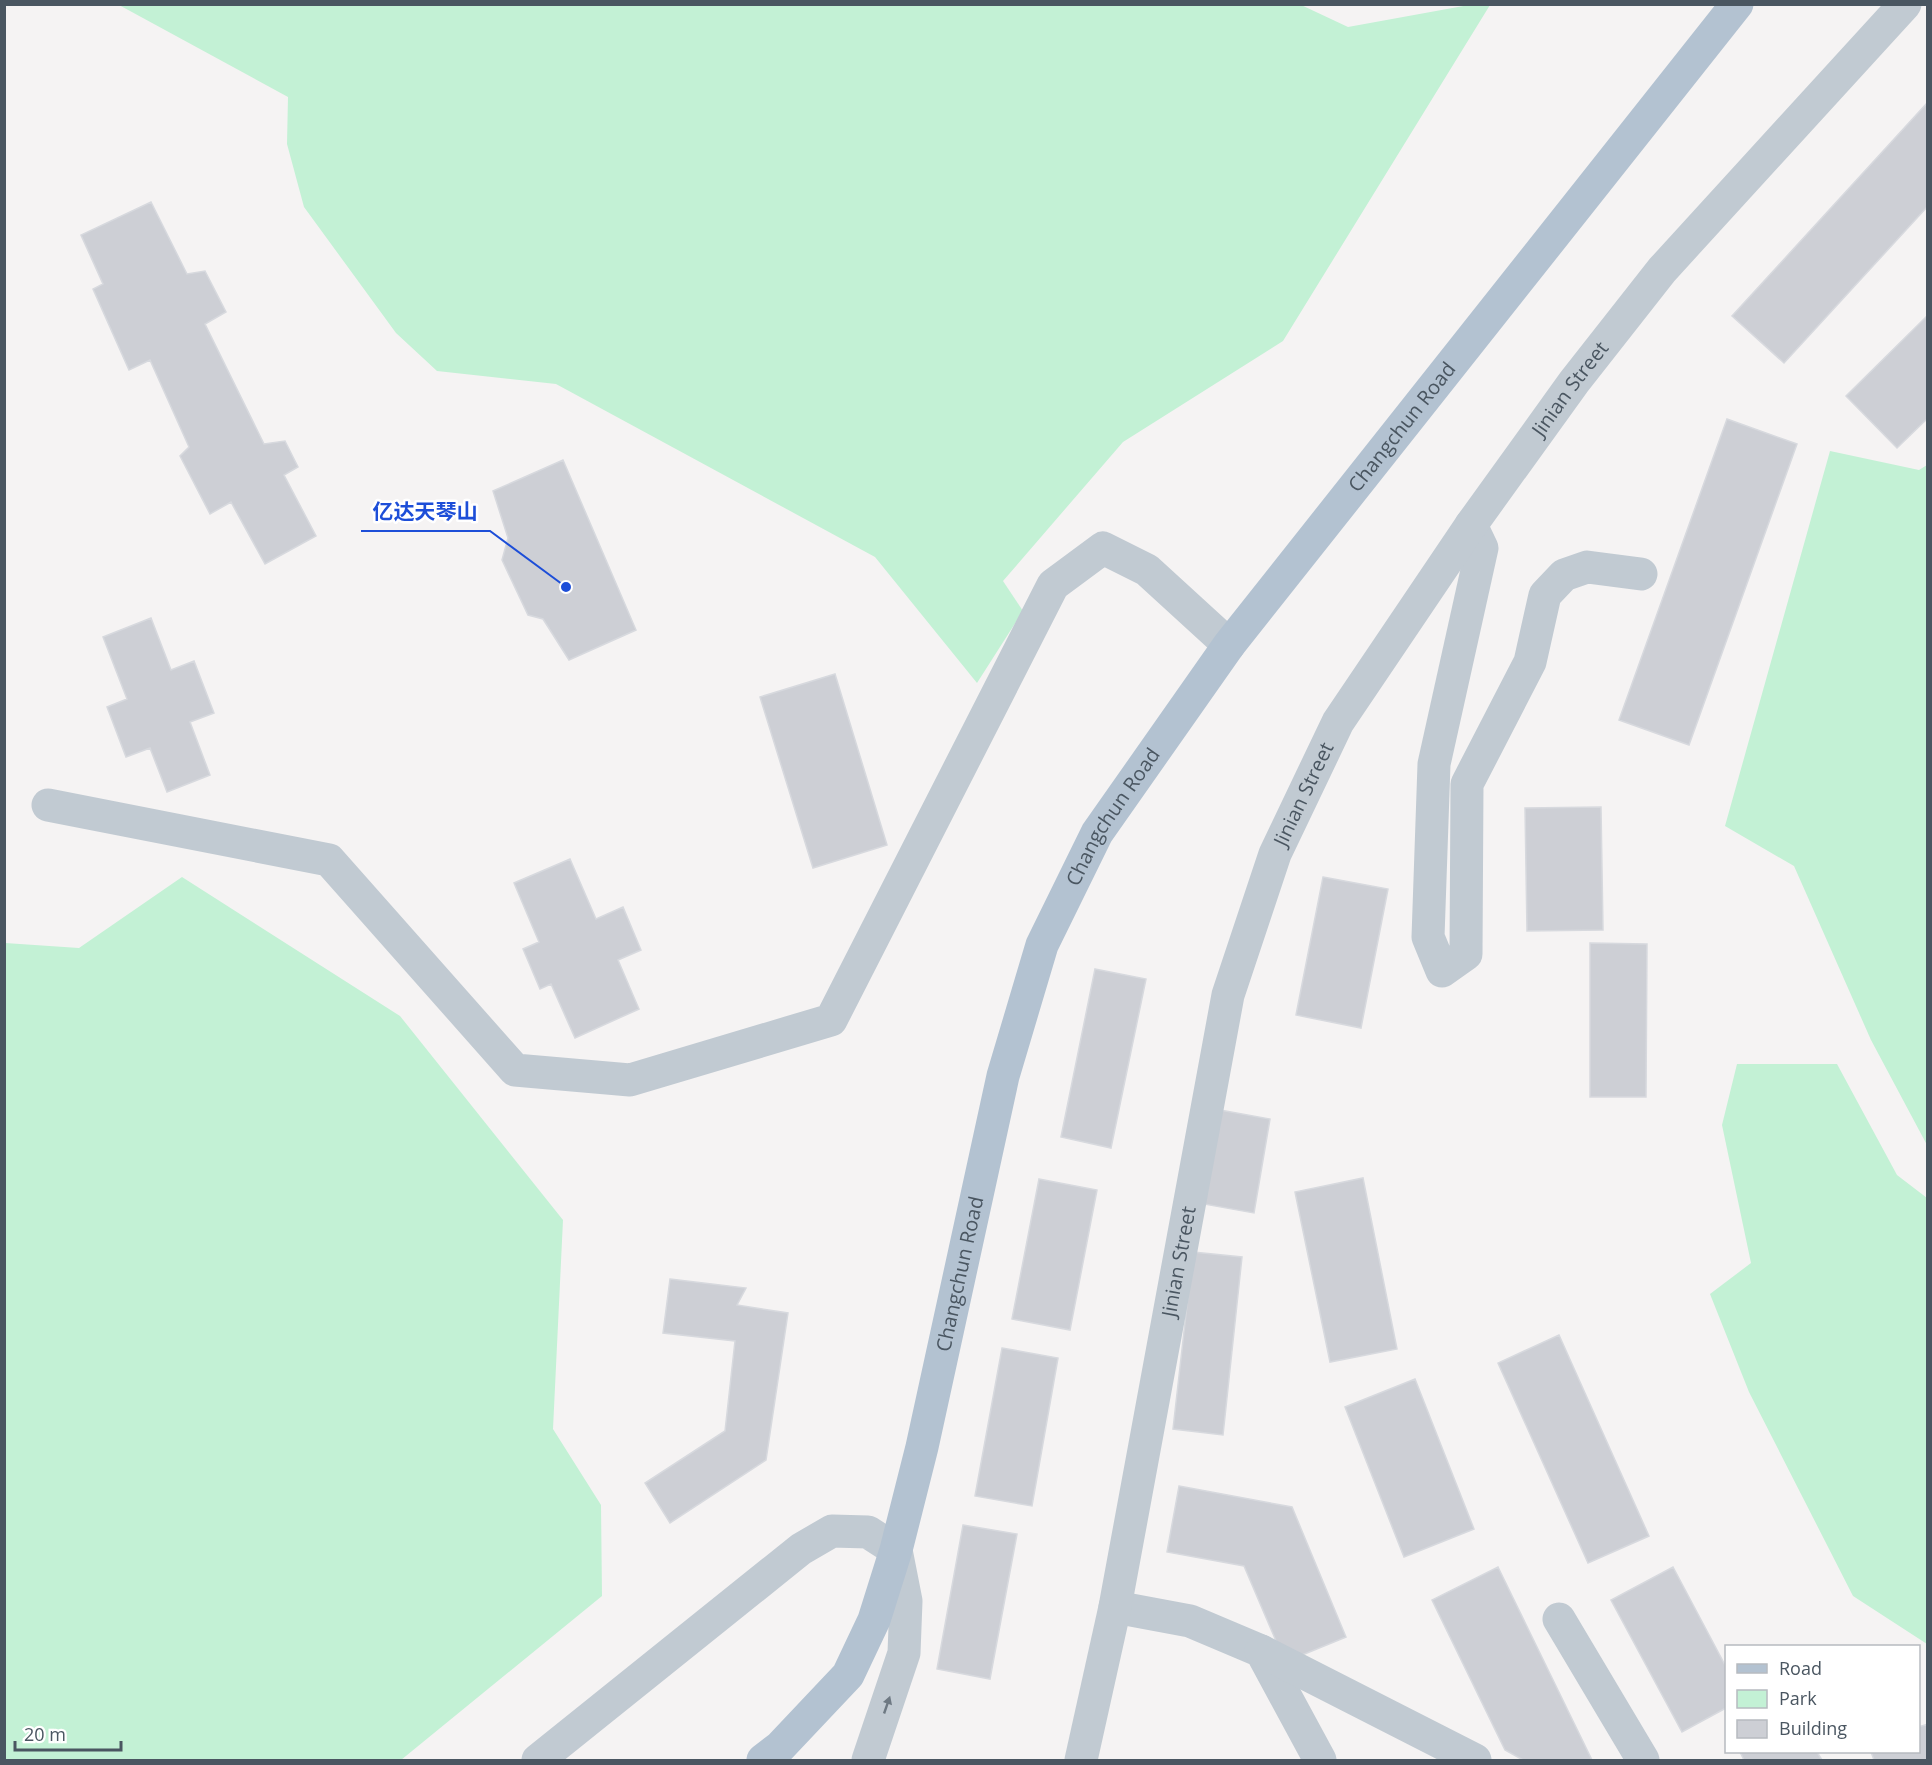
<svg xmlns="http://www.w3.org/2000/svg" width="1932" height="1765" viewBox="0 0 1932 1765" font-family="'Open Sans','Noto Sans SC',sans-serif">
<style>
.green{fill:#c3f1d5}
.building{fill:#cdcfd5;stroke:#d7d9de;stroke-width:1.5}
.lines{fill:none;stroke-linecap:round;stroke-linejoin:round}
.minor{stroke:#c1cad2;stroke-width:33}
.major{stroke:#b3c2d1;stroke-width:33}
.oneway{fill:#6e7983}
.labels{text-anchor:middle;stroke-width:5;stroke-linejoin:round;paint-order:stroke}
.street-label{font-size:20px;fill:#4a5661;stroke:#fff}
.leader{fill:none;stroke:#1d4ed8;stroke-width:2}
.callout-dot{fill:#1d4ed8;stroke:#fff;stroke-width:2}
.callout-label{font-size:21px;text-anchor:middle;font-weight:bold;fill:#1d4ed8;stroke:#fff;stroke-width:5;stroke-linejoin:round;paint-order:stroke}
</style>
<rect width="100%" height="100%" fill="#f5f3f3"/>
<path class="green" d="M1299 4 1348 27 1469 5H1490L1283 341 1123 442 1003 581 1023 611 977 683 875 557 556 384 437 371 396 333 304 207 287 144 288 97 119 5Z
M1830 451 1919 470 1927 465V1145L1871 1040 1794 866 1725 826Z
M182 877 400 1016 563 1220 553 1429 601 1505 602 1596 401 1760H5V943L79 948Z
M1737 1064H1837L1897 1175 1927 1198V1644L1853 1596 1749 1392 1710 1294 1751 1263 1722 1125Z"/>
<path class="building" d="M1928 102V206L1784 363 1732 316Z
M151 202 187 274 205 271 226 312 205 324 264 444 285 441 298 467 284 475 316 536 265 564 231 502 210 514 180 456 189 447 150 360 129 370 93 289 103 284 81 235Z
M1928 315V418L1897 448 1846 396Z
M1727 419 1797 444 1689 745 1619 720Z
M563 460 636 630 569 660 543 619 528 615 502 560 508 538 493 491Z
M151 618 171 670 194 661 214 713 190 722 210 775 167 792 150 748 126 757 107 707 127 699 103 637Z
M835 674 887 845 813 868 760 697Z
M1601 807 1603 930 1527 931 1525 808Z
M570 859 596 919 623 907 641 950 618 960 639 1009 575 1038 551 984 540 989 523 949 539 942 514 883Z
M1323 877 1388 889 1361 1028 1296 1015Z
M1590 943 1647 944 1646 1097H1590Z
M1095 969 1146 979 1111 1148 1061 1137Z
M1220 1110 1270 1119 1254 1213 1204 1204Z
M1363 1178 1397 1349 1330 1362 1295 1192Z
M1039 1179 1097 1190 1070 1330 1012 1319Z
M1193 1252 1242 1257 1223 1435 1173 1429Z
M670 1279 746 1288 737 1305 788 1313 766 1460 670 1523 645 1483 725 1431 735 1341 663 1333Z
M1559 1335 1649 1536 1588 1563 1498 1363Z
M1002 1348 1058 1358 1032 1506 975 1496Z
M1415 1379 1474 1529 1404 1557 1345 1407Z
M1179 1486 1292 1507 1346 1637 1285 1662 1244 1566 1167 1552Z
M963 1525 1017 1534 990 1679 937 1669Z
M1498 1567 1592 1760H1523L1505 1750 1432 1600Z
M1673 1567 1726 1667V1708L1682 1732 1611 1600Z
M1928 1724V1760H1874L1871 1752H1918V1727Z
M1740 1752H1817L1822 1760H1744Z"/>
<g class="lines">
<g class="minor">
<path d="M1471 525 1482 548 1434 764 1428 937 1442 971 1466 954 1467 784 1530 662 1545 595 1564 575 1587 567 1641 574"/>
<path d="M48 805 329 860 515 1070 630 1080 831 1020 1053 585 1103 548 1147 570 1229 645"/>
<path d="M1115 1607 1190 1621 1261 1651 1320 1760"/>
<path d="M1559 1619 1643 1760"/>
<path d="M1261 1651 1475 1760"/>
<path d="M538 1760 801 1549 832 1531 868 1532 896 1550 906 1601 904 1653 868 1760"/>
<path id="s1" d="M1081 1760 1115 1607 1228 995 1275 854 1338 722 1471 525 1574 382 1662 270 1905 4"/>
</g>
<path class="major" id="s2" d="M763 1760 780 1747 848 1675 874 1620 896 1550 922 1447 1003 1076 1042 945 1097 833 1229 645 1737 4"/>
</g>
<defs><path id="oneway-solid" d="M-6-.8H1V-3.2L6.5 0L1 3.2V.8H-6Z" transform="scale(1.5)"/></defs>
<use class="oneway" href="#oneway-solid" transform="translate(887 1705) rotate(-71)"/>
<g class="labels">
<g class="street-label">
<text dy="7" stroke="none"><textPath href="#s1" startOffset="1480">Jinian Street</textPath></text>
<text dy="7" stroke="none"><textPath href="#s2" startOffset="1510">Changchun Road</textPath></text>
<text dy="7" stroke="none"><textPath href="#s1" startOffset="994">Jinian Street</textPath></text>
<text dy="7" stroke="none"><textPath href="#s2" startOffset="1024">Changchun Road</textPath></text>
<text dy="7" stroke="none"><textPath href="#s1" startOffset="508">Jinian Street</textPath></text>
<text dy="7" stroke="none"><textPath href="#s2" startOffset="538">Changchun Road</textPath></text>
</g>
</g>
<path class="leader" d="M566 587L490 531H361"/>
<circle class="callout-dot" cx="566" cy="587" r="6"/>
<g class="callout-label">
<text x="425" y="519">亿达天琴山</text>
</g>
<rect width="1932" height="1765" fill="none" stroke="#4a5661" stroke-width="12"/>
<rect x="1725" y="1645" width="195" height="108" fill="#ffffff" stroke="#b7bbc0" stroke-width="1.5"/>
<rect x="1737" y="1664" width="30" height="9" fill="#b3c2d1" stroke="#b7bbc0" stroke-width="1.5"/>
<text x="1779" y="1675" font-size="18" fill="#4a5661">Road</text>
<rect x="1737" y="1690" width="30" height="18" fill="#c3f1d5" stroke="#b7bbc0" stroke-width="1.5"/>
<text x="1779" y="1705" font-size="18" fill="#4a5661">Park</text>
<rect x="1737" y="1720" width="30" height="18" fill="#cdcfd5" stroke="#b7bbc0" stroke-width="1.5"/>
<text x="1779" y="1735" font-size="18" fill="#4a5661">Building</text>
<path d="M15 1741v9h106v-9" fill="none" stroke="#4a5661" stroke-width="3"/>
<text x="24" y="1741" font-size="18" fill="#4a5661" stroke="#ffffff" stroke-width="4.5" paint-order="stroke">20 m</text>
</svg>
